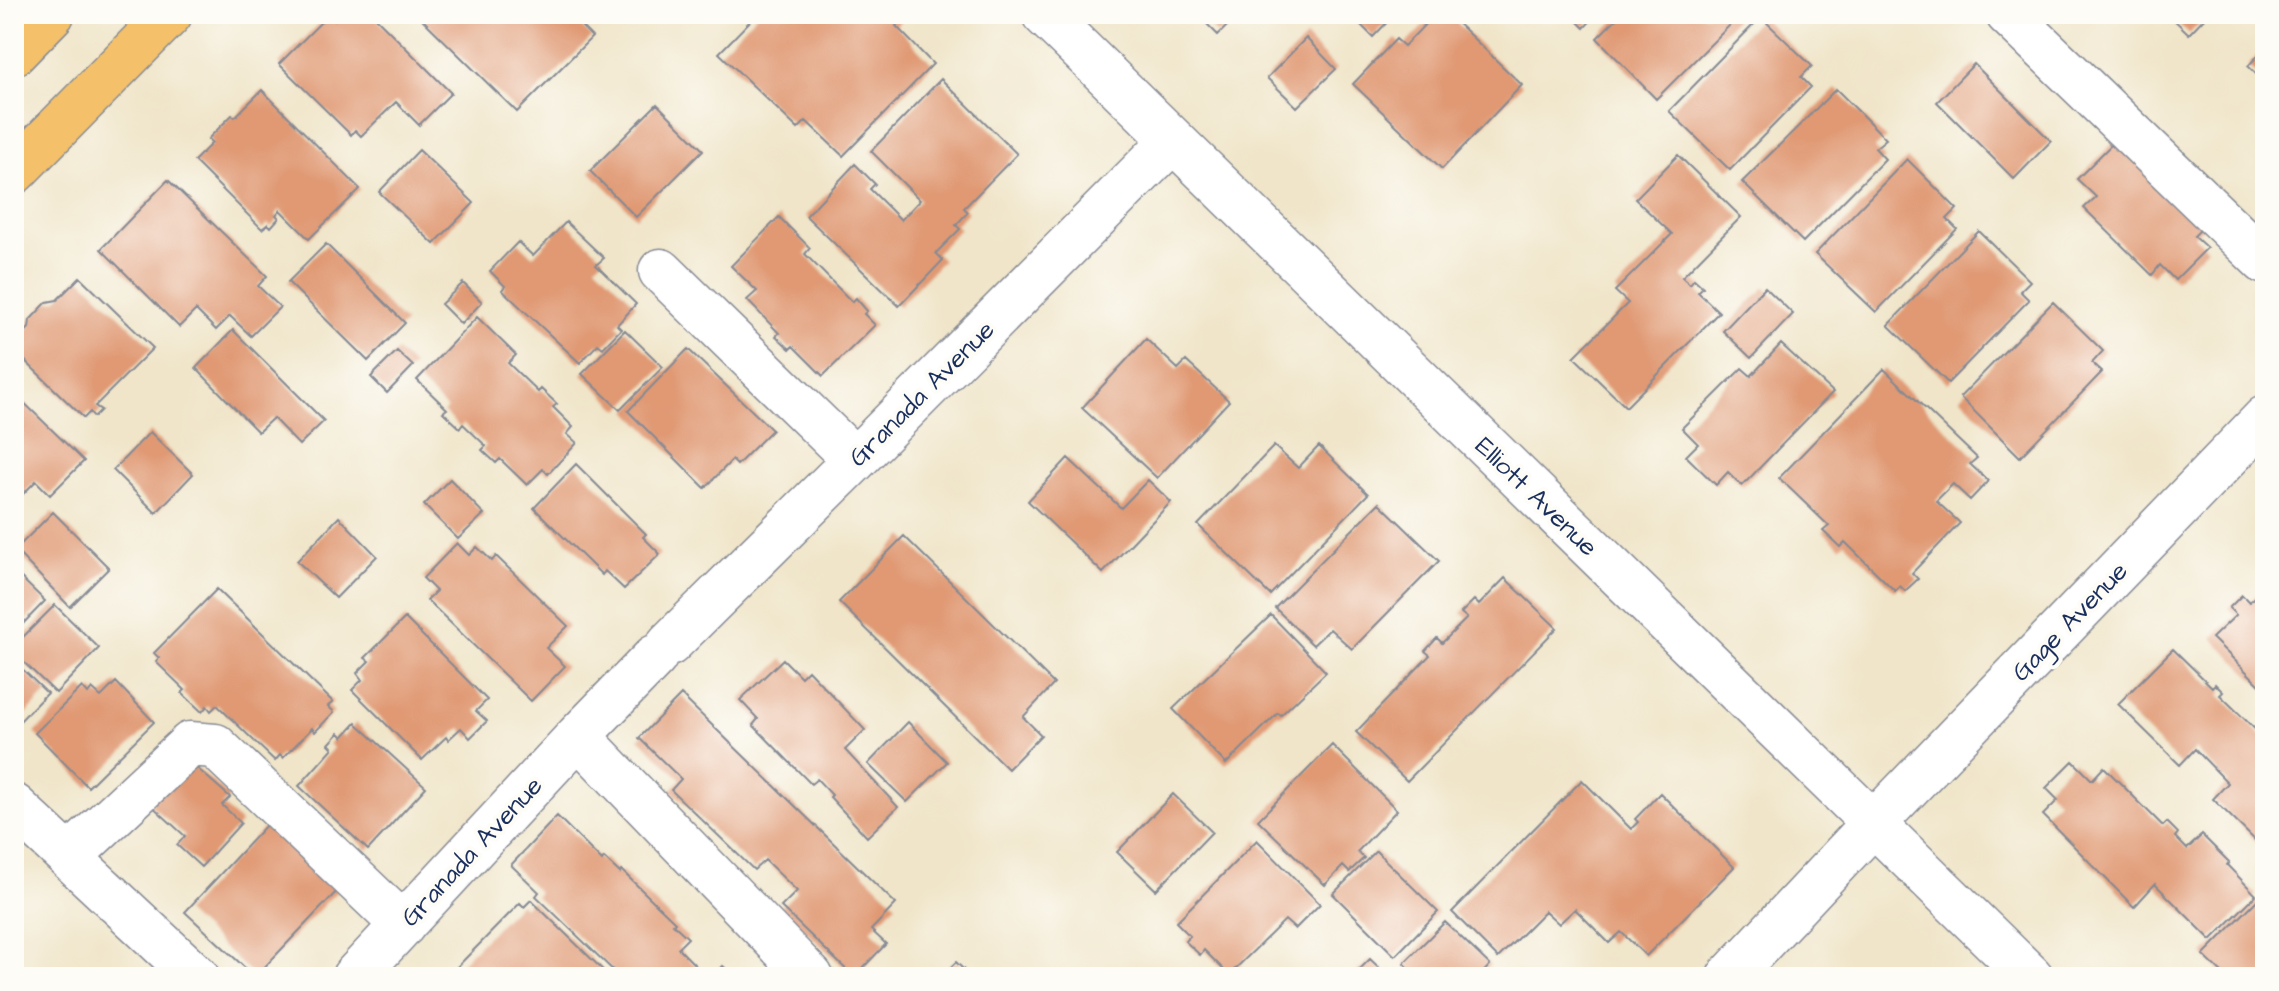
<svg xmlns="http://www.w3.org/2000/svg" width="2279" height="991" viewBox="0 0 2279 991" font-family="'Architects Daughter',sans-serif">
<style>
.building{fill:#e09973}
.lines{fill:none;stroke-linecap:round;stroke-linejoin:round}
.minor-casing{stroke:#868a94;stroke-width:47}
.major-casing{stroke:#868a94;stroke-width:47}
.minor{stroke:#fff;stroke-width:44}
.major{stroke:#f4c16b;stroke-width:44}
.labels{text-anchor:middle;stroke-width:8;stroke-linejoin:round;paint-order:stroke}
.street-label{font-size:26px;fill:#1b2f5e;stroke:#fdfcf7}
</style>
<rect width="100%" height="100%" fill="#fdfcf7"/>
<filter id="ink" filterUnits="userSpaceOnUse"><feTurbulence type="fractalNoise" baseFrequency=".0125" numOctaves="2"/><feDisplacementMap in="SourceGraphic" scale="16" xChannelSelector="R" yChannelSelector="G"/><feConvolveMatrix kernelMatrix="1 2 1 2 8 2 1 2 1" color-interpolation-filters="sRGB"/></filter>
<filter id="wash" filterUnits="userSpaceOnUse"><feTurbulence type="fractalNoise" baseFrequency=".006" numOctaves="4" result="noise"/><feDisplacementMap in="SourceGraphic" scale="32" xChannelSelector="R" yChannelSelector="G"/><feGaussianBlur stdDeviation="1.8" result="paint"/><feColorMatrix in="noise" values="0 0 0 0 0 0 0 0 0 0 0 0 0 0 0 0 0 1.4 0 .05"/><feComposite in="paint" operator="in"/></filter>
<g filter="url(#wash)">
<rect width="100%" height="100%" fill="#f0e5c9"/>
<g id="blocks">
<path class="building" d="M340 14H372L451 93 419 125 396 102 361 136 355 130 351 135 279 64 328 15 334 20Z
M427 14H577L586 22 582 27 592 37 517 112 422 19Z
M757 14H896L902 20 896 26 933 64 843 156 806 121 798 129 719 53Z
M1192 14H1239L1218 35 1202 19 1200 21Z
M1350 14H1395L1373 37Z
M1435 14H1448L1522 85 1442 169 1353 84 1396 39 1404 46Z
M1570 14H1597L1584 28Z
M1621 14H1737L1739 16 1656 99 1597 38Z
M2168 14H2208L2189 34Z
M1761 17 1812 66 1801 77 1811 87 1730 170 1669 111Z
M1306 38 1336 69 1297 107 1267 78Z
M2265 48V83L2248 66Z
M1974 64 2051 141 2014 179 1937 102Z
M941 79 1017 154 964 208 968 212 956 225 960 229 936 253 943 260 899 306 806 216 855 164 875 184 870 189 901 220 920 200 871 151Z
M1836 89 1886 139 1875 148 1885 159 1803 242 1742 182Z
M262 90 360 189 309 239 280 210 276 215 279 218 271 227 268 224 262 229 194 161 212 143 208 139 232 115 235 117Z
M657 104 703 150 636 217 590 171Z
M2117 139 2205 225 2194 236 2207 248 2175 280 2160 265 2152 275 2084 208 2096 197 2077 179Z
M419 150 474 203 434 244 379 192Z
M1678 155 1741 217 1682 277 1690 284 1694 279 1703 287 1698 292 1719 312 1626 407 1574 357 1628 303 1615 291 1672 234 1635 199Z
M1907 159 1957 209 1947 219 1957 229 1876 312 1815 254Z
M168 180 267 276 258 286 280 307 251 336 230 316 216 330 196 310 179 327 101 249Z
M779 217 810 248 805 254 852 302 856 298 867 311 864 314 875 325 823 376 793 346 790 349 776 336 779 333 747 300 757 291 731 266Z
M566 222 604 258 596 265 636 304 617 325 621 329 603 348 598 344 580 363 502 290 505 286 490 271 518 242 533 256Z
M1979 231 2030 281 2020 291 2029 300 1948 383 1888 325Z
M326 244 405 323 368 361 288 282Z
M80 277 153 348 95 406 101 410 94 417 90 412 84 418 14 350V344L29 328 30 320 47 302 57 300Z
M463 283 482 302 461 324 441 304Z
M1765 287 1793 314 1751 358 1723 331Z
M2053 302 2103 351 2092 363 2102 372 2020 457 1960 397Z
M477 317 516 355 508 363 538 392 541 389 557 404 553 407 573 427 567 434 577 443 548 474 543 469 527 485 500 459 496 463 482 450 486 446 463 424 460 428 443 412 447 409 417 380Z
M233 330 324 421 299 445 273 418 258 432 196 368Z
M625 330 663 367 620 410 582 374Z
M1146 339 1178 369 1186 361 1229 401 1157 478 1082 408Z
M1781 344 1833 392 1742 486 1728 472 1716 485 1686 456 1698 444 1682 428 1742 368 1751 376Z
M688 349 772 430 737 465 732 460 705 488 628 411Z
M397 351 413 366 387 393 371 377Z
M1884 369 1977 458 1970 464 1988 481 1970 500 1953 484 1936 501 1960 523 1912 573 1918 579 1905 591 1900 586 1895 591 1845 542 1840 547 1823 531 1829 526 1779 478Z
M14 393 84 461 50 495 36 481 14 503Z
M150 432 193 474 156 513 113 470Z
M1274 446 1298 468 1319 446 1368 494 1270 595 1198 525Z
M1068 458 1121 508 1148 480 1171 502 1103 573 1028 501Z
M576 464 646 534 643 537 660 554 624 589 605 571 602 575 534 508Z
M450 479 484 514 458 539 424 505Z
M1379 503 1439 561 1352 649 1330 629 1313 645 1275 608Z
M53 512 109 568 70 607 15 550Z
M339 517 377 556 336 598 297 561Z
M904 536 1054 684 1023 717 1041 735 1008 769 839 602Z
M457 543 469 555 477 547 492 561 496 556 568 626 546 648 565 666 531 701 427 600 436 591 423 578Z
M14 571 45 601 14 633Z
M1505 578 1557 628 1407 781 1356 732 1430 655 1425 651 1437 638 1442 643 1467 618 1461 613 1474 600 1479 605Z
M2264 588 2265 589V690L2212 638 2236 615 2229 608 2242 595 2249 602Z
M217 589 333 702 328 706 334 712 315 732 312 728 283 758 280 755 275 761 217 705 211 711 207 706 202 712 182 693 185 690 156 662 159 658 154 653Z
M55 605 99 648 56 693 14 653V646Z
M1271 615 1326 672 1281 715 1278 713 1226 764 1173 709Z
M405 618 487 700 476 711 487 721 470 738 461 728 448 740 446 737 422 760 352 690 362 680 357 673 369 661 365 658Z
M2173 649 2212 687 2215 684 2223 692 2220 695 2265 739V850L2213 799 2228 783 2195 749 2180 765 2118 704Z
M783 659 801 677 808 670 865 730 845 750 898 807 867 837 830 797 832 795 817 779 811 784 753 725 758 719 740 700Z
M14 661 47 693 14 727Z
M116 682 154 722 88 787 35 733 82 687 88 694 92 689 101 697Z
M681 695 896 904 871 930 886 944 854 977 781 907 797 891 765 860 754 870 671 790 681 779 639 738Z
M908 722 947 762 907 802 868 764Z
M356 723 426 787 368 850 299 786 333 748 329 744 339 733 343 737Z
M1332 745 1397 810 1357 852 1364 858 1349 872 1343 866 1325 885 1258 820Z
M189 761 230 797 222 805 241 823 201 867 177 845 185 836 150 804Z
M2073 761 2092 780 2104 767 2163 826 2167 822 2178 833 2175 837 2187 849 2202 835 2229 862 2227 865 2256 895 2211 940 2155 884 2134 907 2043 815 2058 800 2046 788Z
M1582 780 1631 829 1638 822 1635 819 1660 793 1734 867 1646 956 1621 932 1609 943 1575 909 1559 924 1545 911 1498 958 1452 912Z
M1173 794 1212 832 1156 890 1117 852Z
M557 816 602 861 604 858 620 873 622 871 675 922 673 924 688 938 678 948 707 977H620L536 896 539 892 511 865Z
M268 823 339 889 255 977 185 912Z
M1257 840 1320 904 1295 929 1285 920 1229 975 1204 950 1200 955 1185 941 1190 936 1176 922Z
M1376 851 1438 912 1395 956 1333 894Z
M2265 892V977H2226L2203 955Z
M531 900 610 977H464L455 969 520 903 524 907Z
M1445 922 1490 965 1479 977H1418L1404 963Z
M1370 959 1389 977H1352Z
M956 962 971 977H941Z
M723 966 735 977H713Z"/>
</g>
</g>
<g filter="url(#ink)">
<use href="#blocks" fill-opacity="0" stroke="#868a94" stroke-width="2"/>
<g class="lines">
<defs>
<path id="minor" d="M1044 14 2031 977
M2008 14 2265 262
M661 271 855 460
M669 644 855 460 1172 141
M578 736 811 977
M14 806 197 977
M69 857 190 744 215 746 403 925
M354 977 578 736 655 657
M1729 977 1873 824 2265 418"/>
<path id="major" d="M14 53 52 14
M14 172 170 14"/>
</defs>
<use href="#minor" class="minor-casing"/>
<use href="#major" class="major-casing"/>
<use href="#minor" class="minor"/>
<use href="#major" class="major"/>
</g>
</g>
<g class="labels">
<g class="street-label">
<text transform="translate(921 393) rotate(-45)" y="9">Granada Avenue</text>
<text transform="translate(1537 496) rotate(44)" y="9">Elliott Avenue</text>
<text transform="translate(2069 621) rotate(-46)" y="9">Gage Avenue</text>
<text transform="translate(471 851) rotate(-47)" y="9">Granada Avenue</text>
</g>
</g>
<rect width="2279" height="991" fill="none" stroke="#fdfcf7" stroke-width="48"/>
</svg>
